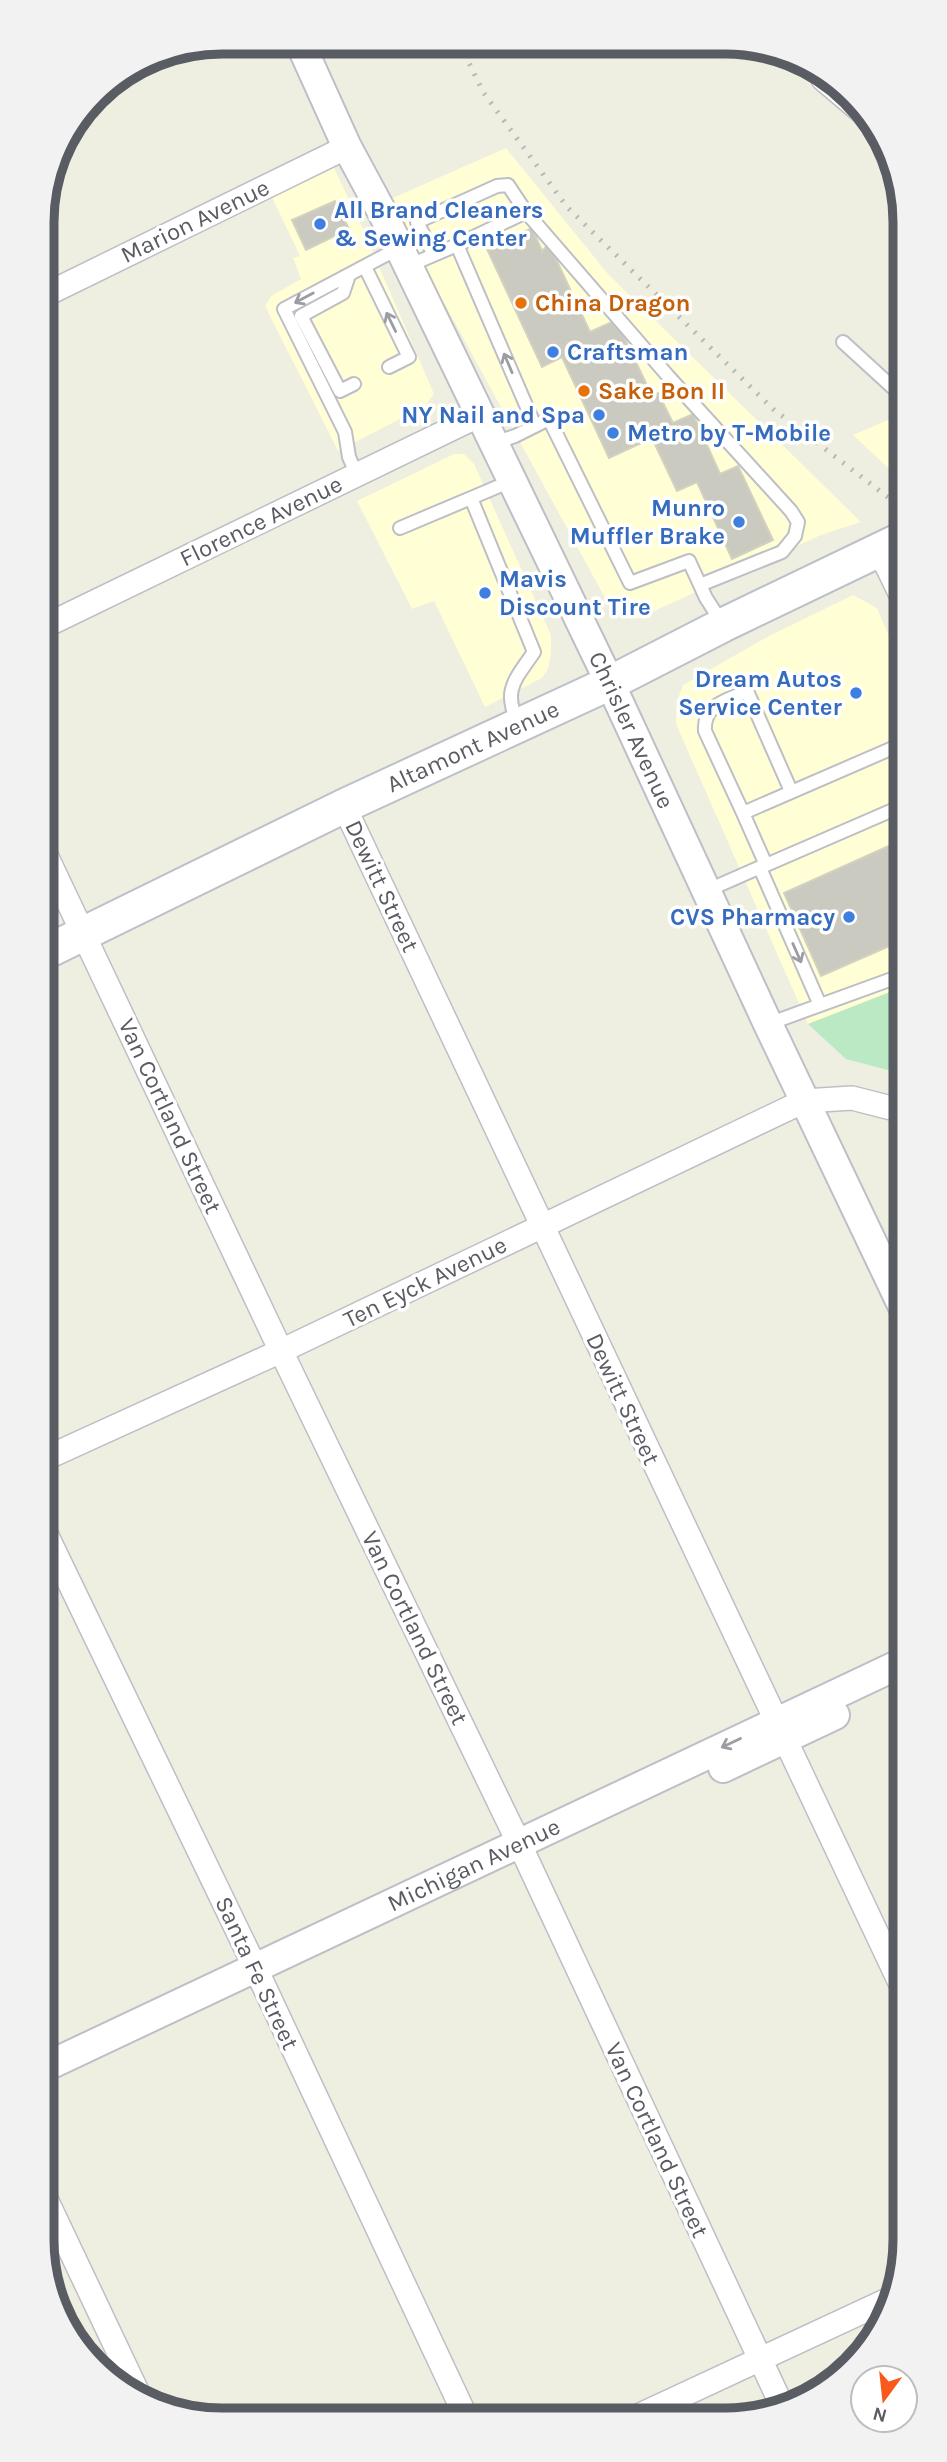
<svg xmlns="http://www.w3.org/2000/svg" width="947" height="2462" viewBox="0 0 947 2462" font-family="Karla,sans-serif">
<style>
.commercial{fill:#fffed5}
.green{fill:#bbe9c4}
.building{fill:#cbcac0;stroke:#d3d1bf;stroke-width:2}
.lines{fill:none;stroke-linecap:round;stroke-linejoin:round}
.service-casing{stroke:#bebfc6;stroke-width:16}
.minor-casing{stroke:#bebfc6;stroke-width:26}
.tertiary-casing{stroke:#bebfc6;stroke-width:32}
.secondary-casing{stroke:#bec0c8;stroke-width:37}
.service{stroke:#fff;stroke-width:12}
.minor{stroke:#fff;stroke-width:23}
.tertiary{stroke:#fff;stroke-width:28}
.secondary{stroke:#fff;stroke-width:33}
.rail{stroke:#b7b8b8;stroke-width:5;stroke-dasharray:2 9;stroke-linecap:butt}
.oneway{stroke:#9c9da2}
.shop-dot{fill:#3f7fe0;stroke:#fff;stroke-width:2.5}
.food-dot{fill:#e8710a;stroke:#fff;stroke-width:2.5}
.labels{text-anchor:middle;stroke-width:7;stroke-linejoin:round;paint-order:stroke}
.shop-label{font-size:24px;font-weight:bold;fill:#366cbe;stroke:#fff;text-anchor:start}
.street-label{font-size:24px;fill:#5a5c64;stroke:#fff}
.food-label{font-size:24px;font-weight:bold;fill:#c56008;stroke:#fff;text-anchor:start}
.rim{fill:none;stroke:#5a5c64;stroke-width:9}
</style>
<rect width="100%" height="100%" fill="#eeeee1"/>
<path class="commercial" d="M506 148 608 274 861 522 821 535 639 618 623 617 610 607 388 200Z
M333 166 362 227 434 394 425 406 338 451 265 306 271 296 301 279 293 258 300 256 271 195Z
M902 414V481L853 435Z
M454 454H464L474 464 551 635V653L548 669 542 678 485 707 434 601 412 609 357 501Z
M853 595 877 608 902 666 903 987 808 1024 676 724 677 701 683 685 769 636Z"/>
<path class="green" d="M903 987V1074L846 1059 808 1024Z"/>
<path class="building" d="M335 201 349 229 306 250 292 220Z
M532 228 542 251 549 244 590 332 616 320 652 396 658 393 673 423 693 414 720 474 738 466 773 540 732 559 697 482 677 491 652 438 609 458 562 357 542 367 487 249Z
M902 840 903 940 821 976 784 893Z"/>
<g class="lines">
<defs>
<path id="service" d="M457 245 535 426
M434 255 417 222 497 186 508 185 526 212 668 376 791 511 798 522 795 536 782 552 700 585
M408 266 457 245 526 212
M365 267 409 357 389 367
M349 275 343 293 301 316 340 391 354 384
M843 342 902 396
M494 443 515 436 549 419 630 583 689 561 706 598 722 623
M357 475 349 457 345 432 284 309 399 248
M471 498 511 481
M400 528 471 498 534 652C514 681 502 691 519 725
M902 744 743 813 766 865 902 806
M743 813 705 731C703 704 727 701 747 691L791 791
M760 868 820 1005
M706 891 765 865
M768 1024 903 975"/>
<path id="minor" d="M823 79 861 111
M43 296 347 147
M879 550 902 597
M43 627 480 415
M344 806 904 1991
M43 849 281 1351 526 1858 783 2408
M44 1459 281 1351 804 1101 852 1098 903 1111
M44 1530 255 1967 466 2417
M45 2197 136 2389
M638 2416 894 2297"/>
<g id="tertiary">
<path id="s1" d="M300 43 347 147 382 212 610 683 768 1024 903 1307"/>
<path d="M723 1768 835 1715"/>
<path id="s2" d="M45 2067 904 1662"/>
</g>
<g id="secondary">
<path id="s3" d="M44 953 344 806 610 683 723 625 902 539"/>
</g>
</defs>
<use href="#service" class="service-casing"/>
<use href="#minor" class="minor-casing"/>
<use href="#tertiary" class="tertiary-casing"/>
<use href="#secondary" class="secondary-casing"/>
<use href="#service" class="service"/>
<use href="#minor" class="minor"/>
<use href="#tertiary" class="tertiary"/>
<use href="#secondary" class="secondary"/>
<path class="rail" d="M460 44 483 92 567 207 773 409 902 508"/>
</g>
<defs><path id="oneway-shaft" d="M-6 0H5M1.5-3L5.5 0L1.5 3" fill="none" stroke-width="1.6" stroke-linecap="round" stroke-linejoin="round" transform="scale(1.75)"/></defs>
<g class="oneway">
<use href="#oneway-shaft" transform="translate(304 298) rotate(152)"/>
<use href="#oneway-shaft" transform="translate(391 322) rotate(-116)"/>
<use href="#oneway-shaft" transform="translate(508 363) rotate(-113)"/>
<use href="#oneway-shaft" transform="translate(797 953) rotate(66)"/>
<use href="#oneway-shaft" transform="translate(731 1743) rotate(155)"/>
</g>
<g class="shop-dot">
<circle cx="320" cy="224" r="7"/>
<circle cx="553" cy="352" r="7"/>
<circle cx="599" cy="415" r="7"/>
<circle cx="613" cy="433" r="7"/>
<circle cx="739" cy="522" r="7"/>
<circle cx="485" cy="593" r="7"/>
<circle cx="856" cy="693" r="7"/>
<circle cx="849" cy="917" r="7"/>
</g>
<g class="food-dot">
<circle cx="521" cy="303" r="7"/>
<circle cx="584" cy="391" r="7"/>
</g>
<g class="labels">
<g class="shop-label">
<text x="334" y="218">All Brand Cleaners<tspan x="334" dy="28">&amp; Sewing Center</tspan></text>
<text x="567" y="360">Craftsman</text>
<text x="585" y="423" text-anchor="end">NY Nail and Spa</text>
<text x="627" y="441">Metro by T-Mobile</text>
<text x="725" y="516" text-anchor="end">Munro<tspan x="725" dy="28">Muffler Brake</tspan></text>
<text x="499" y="587">Mavis<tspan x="499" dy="28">Discount Tire</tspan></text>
<text x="842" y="687" text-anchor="end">Dream Autos<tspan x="842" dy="28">Service Center</tspan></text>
<text x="835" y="925" text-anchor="end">CVS Pharmacy</text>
</g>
<g class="street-label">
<text transform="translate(195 221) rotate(-26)" y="8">Marion Avenue</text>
<text transform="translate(261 521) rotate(-26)" y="8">Florence Avenue</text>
<text dy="8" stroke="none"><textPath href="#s1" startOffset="763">Chrisler Avenue</textPath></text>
<text dy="8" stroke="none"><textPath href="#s3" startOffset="476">Altamont Avenue</textPath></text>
<text transform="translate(382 886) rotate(65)" y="8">Dewitt Street</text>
<text transform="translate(170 1116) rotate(65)" y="8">Van Cortland Street</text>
<text transform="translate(425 1282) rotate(-26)" y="8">Ten Eyck Avenue</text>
<text transform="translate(623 1399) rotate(65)" y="8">Dewitt Street</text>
<text transform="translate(415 1628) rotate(64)" y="8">Van Cortland Street</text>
<text dy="8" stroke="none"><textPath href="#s2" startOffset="474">Michigan Avenue</textPath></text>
<text transform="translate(257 1973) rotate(65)" y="8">Santa Fe Street</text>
<text transform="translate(657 2140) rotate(65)" y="8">Van Cortland Street</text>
</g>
<g class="food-label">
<text x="535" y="311">China Dragon</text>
<text x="598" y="399">Sake Bon II</text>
</g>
</g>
<path d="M0 0H947V2462H0ZM222 54H725A168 168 0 0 1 893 222V2240A168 168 0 0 1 725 2408H222A168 168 0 0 1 54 2240V222A168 168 0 0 1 222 54Z" fill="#f2f2f3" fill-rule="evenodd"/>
<path class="rim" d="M222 54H725A168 168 0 0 1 893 222V2240A168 168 0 0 1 725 2408H222A168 168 0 0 1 54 2240V222A168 168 0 0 1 222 54Z"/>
<g transform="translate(884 2399) rotate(195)"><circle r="33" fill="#ffffff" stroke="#bdbec1" stroke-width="2"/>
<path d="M0-5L12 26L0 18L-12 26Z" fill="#f95a1c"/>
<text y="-10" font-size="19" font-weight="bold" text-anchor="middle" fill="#5a5c64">N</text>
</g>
</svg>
